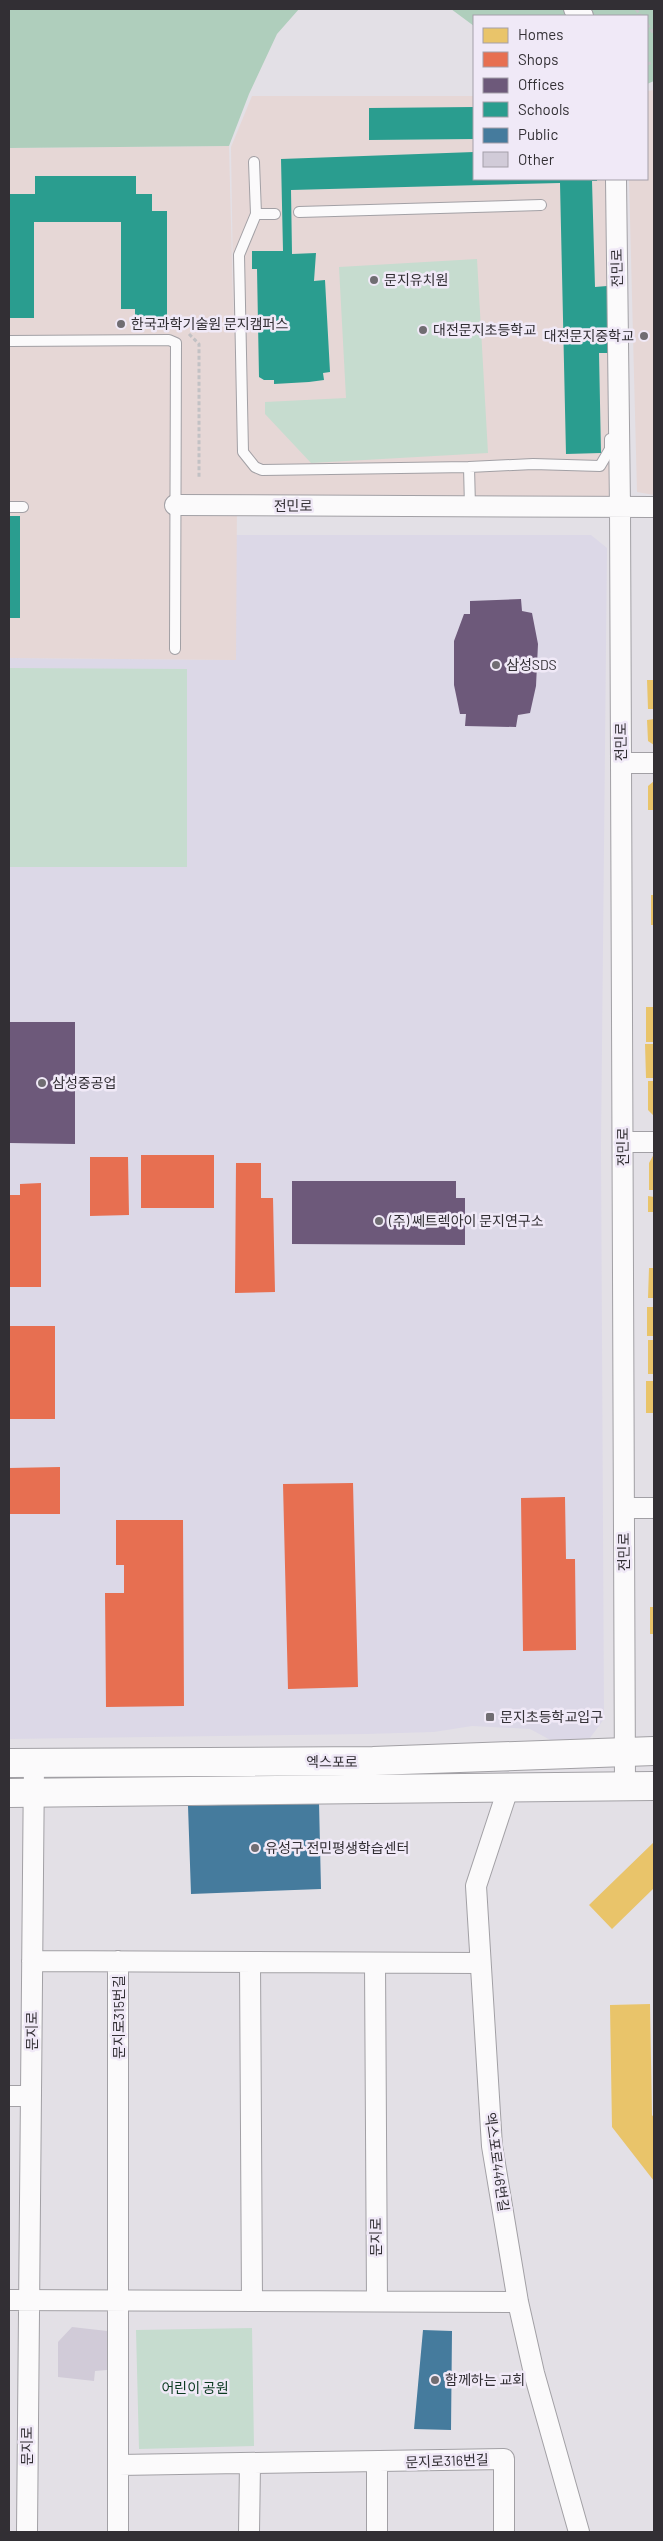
<svg xmlns="http://www.w3.org/2000/svg" width="663" height="2541" viewBox="0 0 663 2541" font-family="Barlow,'Noto Sans KR',sans-serif">
<style>
.commercial{fill:#dcd8e7}
.education{fill:#e6d7d6}
.green{fill:#c6dccf}
.forest{fill:#afcebc}
.homes{fill:#e9c46a}
.shops{fill:#e76f51}
.offices{fill:#6d597a}
.schools{fill:#2a9d8f}
.public{fill:#457b9d}
.building{fill:#d1cbd8}
.lines{fill:none;stroke-linecap:round;stroke-linejoin:round}
.service-casing{stroke:#a2a0a5;stroke-width:12}
.minor-casing{stroke:#a2a0a5;stroke-width:22}
.secondary-casing{stroke:#a2a0a5;stroke-width:30}
.path{stroke:#c2c1c4;stroke-width:3;stroke-dasharray:4 2.5;stroke-linecap:butt}
.service{stroke:#fbfafb;stroke-width:10}
.minor{stroke:#fbfafb;stroke-width:20}
.secondary{stroke:#fbfafb;stroke-width:28}
.poi-dot{fill:#706d72;stroke:#f0e9f7;stroke-width:2}
.labels{text-anchor:middle;stroke-width:5;stroke-linejoin:round;paint-order:stroke}
.street-label{font-size:14px;fill:#322f34;stroke:#f0e9f7}
.poi-label{font-size:14px;fill:#322f34;stroke:#f0e9f7;text-anchor:start}
.park-label{font-size:14px;fill:#0b3a21;stroke:#f0e9f7}
</style>
<rect width="100%" height="100%" fill="#e3e0e6"/>
<path class="commercial" d="M236 535H591L607 548 601 1147 604 1719 590 1738 556 1743 530 1729 472 1726 434 1732 366 1734 9 1739V658L236 660Z"/>
<path class="education" d="M654 90V495L637 492 629 179H647V91Z
M252 96H474V179H610L614 481 610 498 237 499 236 660 9 658V148L229 146 234 341 231 147Z"/>
<path class="green" d="M477 259 488 453 311 463 265 414V402L346 398 339 267Z
M9 668 187 669V867H9Z
M252 2328 254 2446 139 2449 136 2330Z"/>
<path class="forest" d="M9 9H299L277 34 249 94 229 146 9 148Z
M451 9H654V81L647 84V16H474V26Z"/>
<path class="homes" d="M647 680H654V709H648Z
M654 719V745L648 741 647 720Z
M654 781V810H648V786Z
M651 895H654V925H651Z
M646 1007H654V1042H646Z
M645 1044H654V1078H646Z
M648 1081H654V1116L648 1110Z
M654 1154V1190H649V1163Z
M648 1196 654 1197V1212H648Z
M649 1268H654V1298H648Z
M647 1307H654V1336H647Z
M648 1340H654V1374H648Z
M646 1381H654V1413H646Z
M650 1607H654V1634H650Z
M654 1842V1888L612 1929 589 1905Z
M650 2004 652 2115 654 2118V2181L612 2127 610 2005Z"/>
<path class="shops" d="M141 1155H214V1208H141Z
M90 1157H128L129 1215 90 1216Z
M236 1163H261V1198H273L275 1292 235 1293Z
M41 1183V1287H9V1195H20V1184Z
M9 1326H55V1419H9Z
M60 1467V1514H9V1468Z
M353 1483 358 1687 288 1689 283 1484Z
M565 1497 566 1559H575L576 1650 523 1651 521 1498Z
M116 1520H183L184 1706 106 1707 105 1593H124V1565H116Z"/>
<path class="offices" d="M521 599 522 611 532 613 538 644 536 686 530 713 518 715 516 727 465 726 466 714H460L454 685V641L464 614H470V601Z
M9 1022H75V1144L9 1143Z
M292 1181H456V1198H465V1245L292 1244Z"/>
<path class="schools" d="M474 107V139L369 140V108Z
M474 152V179H597V181H592L595 287 607 286 608 353H599L601 453 566 454 560 183 291 190 292 254 316 253 314 281 325 280 330 372 323 373 324 380 309 382 274 384V380H264L259 377 257 269H252V251H283L281 159Z
M35 176H136V194H152V211H167V321H135V309H121V222H34V318H9V194H35Z
M9 516H20V618H9Z"/>
<path class="public" d="M319 1802 321 1889 191 1894 188 1806Z
M423 2330 452 2331 451 2430 414 2429Z"/>
<path class="building" d="M72 2327 116 2332 119 2369 95 2371 94 2381 58 2377V2342Z"/>
<g class="lines">
<defs>
<path id="service" d="M254 162 256 214
M299 212 541 205
M275 214H256L239 255 243 452 255 467 262 470 469 467
M9 341 169 340 176 343 175 649
M9 507H23
M470 507 469 467 533 464 600 466 610 449V439"/>
<path id="minor" d="M574 9 583 16
M616 179 620 507 625 1787
M175 505 654 507
M621 763H654
M623 1142H654
M624 1508H654
M508 1789 476 1886 492 2146 518 2302 534 2373 579 2532
M32 1961 479 1963
M250 1962 252 2301
M375 1963 377 2301
M9 2096H31
M9 2300 518 2302
M119 2465 504 2459V2532
M27 2532 34 1763
M118 2532V1961
M249 2532 250 2464
M377 2532V2463"/>
<path id="secondary" d="M9 1763 373 1761 654 1751
M9 1793 654 1786"/>
</defs>
<use href="#service" class="service-casing"/>
<use href="#minor" class="minor-casing"/>
<use href="#secondary" class="secondary-casing"/>
<path class="path" d="M636 9 641 16
M647 24 654 34
M647 64 654 62
M189 334 199 344V477"/>
<use href="#service" class="service"/>
<use href="#minor" class="minor"/>
<use href="#secondary" class="secondary"/>
</g>
<g class="poi-dot">
<circle cx="374" cy="280" r="5"/>
<circle cx="121" cy="324" r="5"/>
<circle cx="423" cy="330" r="5"/>
<circle cx="644" cy="336" r="5"/>
<circle cx="496" cy="665" r="5"/>
<circle cx="42" cy="1083" r="5"/>
<circle cx="379" cy="1221" r="5"/>
<rect x="485" y="1712" width="10" height="10" rx="2.5"/>
<circle cx="255" cy="1848" r="5"/>
<circle cx="435" cy="2380" r="5"/>
</g>
<g class="labels">
<g class="street-label">
<text transform="translate(617 268) rotate(-91)" y="5">전민로</text>
<text x="293" y="511">전민로</text>
<text transform="translate(621 742) rotate(-90)" y="5">전민로</text>
<text transform="translate(623 1147) rotate(-90)" y="5">전민로</text>
<text transform="translate(624 1552) rotate(-90)" y="5">전민로</text>
<text x="332" y="1767">엑스포로</text>
<text transform="translate(119 2017) rotate(-90)" y="5">문지로315번길</text>
<text transform="translate(32 2031) rotate(-90)" y="5">문지로</text>
<text transform="translate(497 2162) rotate(82)" y="5">엑스포로446번길</text>
<text transform="translate(376 2237) rotate(-90)" y="5">문지로</text>
<text transform="translate(27 2446) rotate(-90)" y="5">문지로</text>
<text transform="translate(447 2461) rotate(-2)" y="5">문지로316번길</text>
</g>
<g class="poi-label">
<text x="384" y="285">문지유치원</text>
<text x="131" y="329">한국과학기술원 문지캠퍼스</text>
<text x="433" y="335">대전문지초등학교</text>
<text x="634" y="341" text-anchor="end">대전문지중학교</text>
<text x="506" y="670">삼성SDS</text>
<text x="52" y="1088">삼성중공업</text>
<text x="389" y="1226">(주) 쎄트렉아이 문지연구소</text>
<text x="500" y="1722">문지초등학교입구</text>
<text x="265" y="1853">유성구 전민평생학습센터</text>
<text x="445" y="2385">함께하는 교회</text>
</g>
<g class="park-label">
<text x="195" y="2393">어린이 공원</text>
</g>
</g>
<rect width="663" height="2541" fill="none" stroke="#322f34" stroke-width="20"/>
<rect x="473" y="15" width="175" height="165" fill="#f0e9f7" stroke="#a49fa9"/>
<rect x="483" y="28" width="25" height="15" fill="#e9c46a" stroke="#a49fa9"/>
<text x="518" y="40" font-size="15" fill="#322f34">Homes</text>
<rect x="483" y="52" width="25" height="15" fill="#e76f51" stroke="#a49fa9"/>
<text x="518" y="65" font-size="15" fill="#322f34">Shops</text>
<rect x="483" y="78" width="25" height="15" fill="#6d597a" stroke="#a49fa9"/>
<text x="518" y="90" font-size="15" fill="#322f34">Offices</text>
<rect x="483" y="102" width="25" height="15" fill="#2a9d8f" stroke="#a49fa9"/>
<text x="518" y="115" font-size="15" fill="#322f34">Schools</text>
<rect x="483" y="128" width="25" height="15" fill="#457b9d" stroke="#a49fa9"/>
<text x="518" y="140" font-size="15" fill="#322f34">Public</text>
<rect x="483" y="152" width="25" height="15" fill="#d1cbd8" stroke="#a49fa9"/>
<text x="518" y="165" font-size="15" fill="#322f34">Other</text>
</svg>
